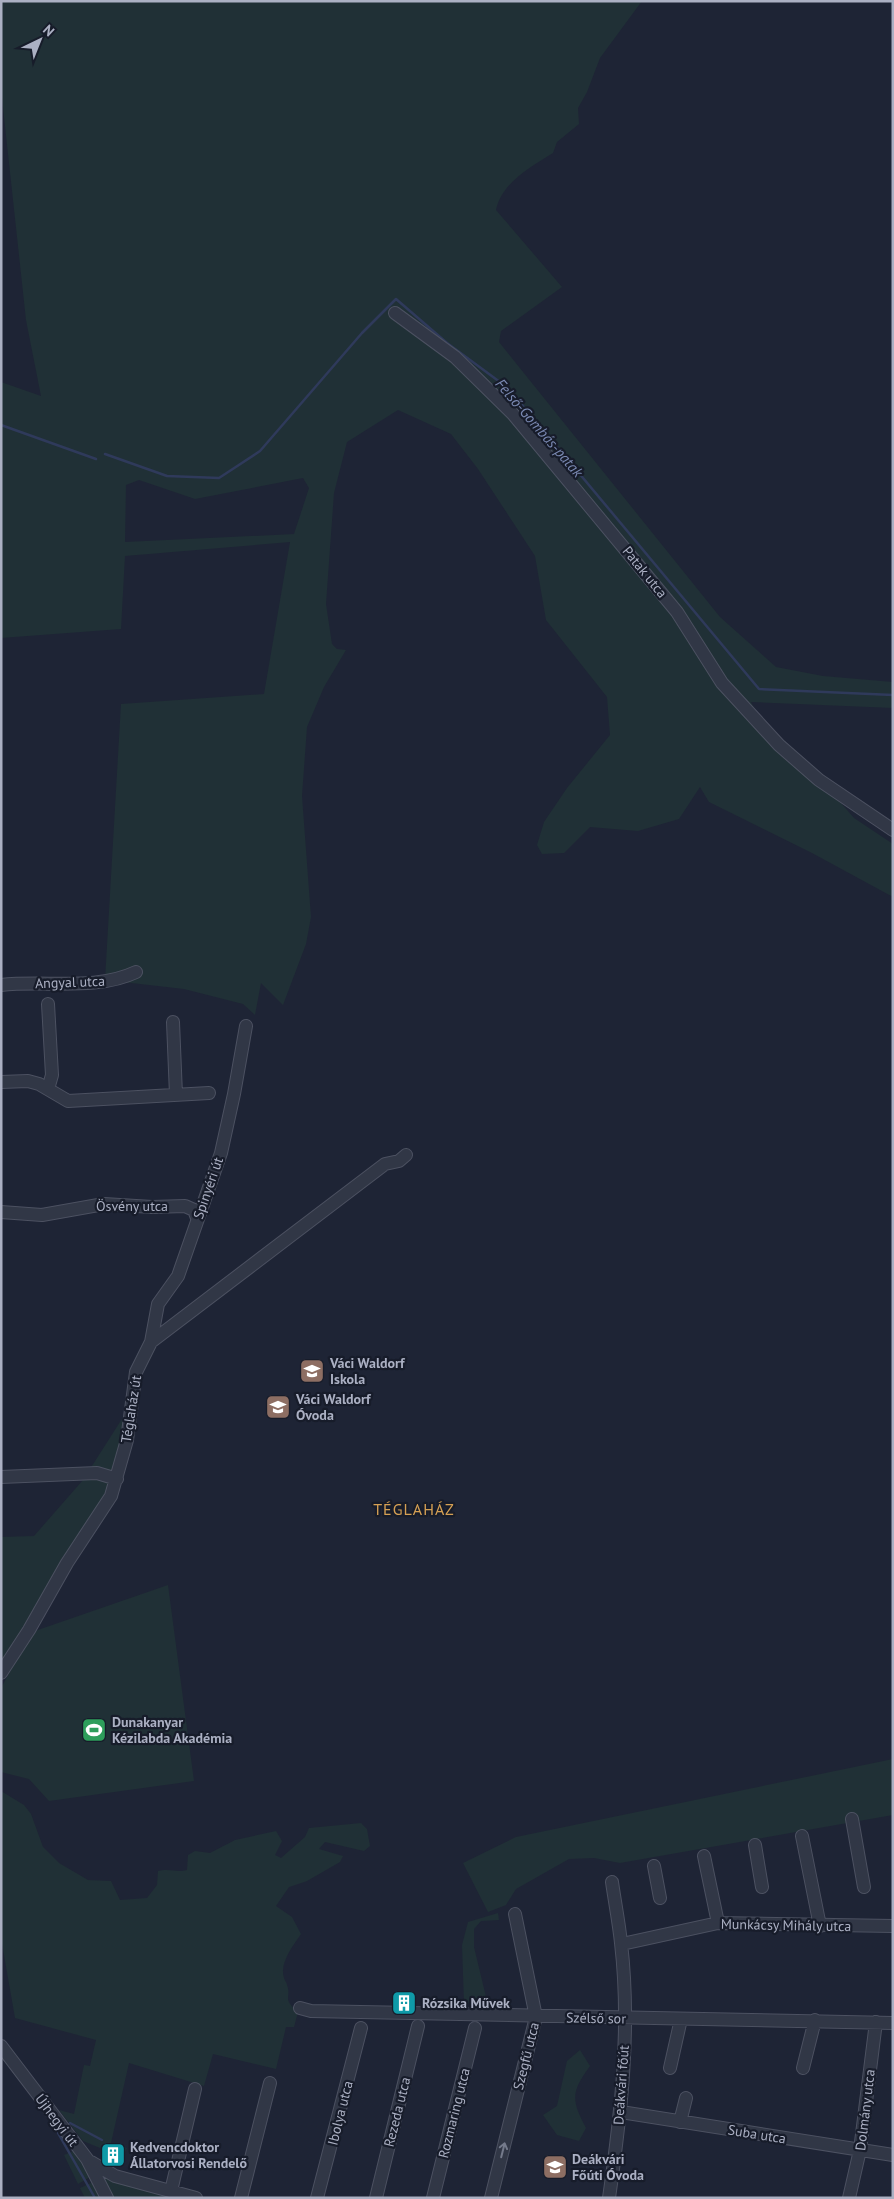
<svg xmlns="http://www.w3.org/2000/svg" width="894" height="2199" viewBox="0 0 894 2199" font-family="'PT Sans',sans-serif">
<style>
.green{fill:#203036;fill-rule:evenodd}
.lines{fill:none;stroke-linecap:round;stroke-linejoin:round}
.stream{stroke:#2f3a5b;stroke-width:2.5}
.minor-casing{stroke:#4c5161;stroke-width:14}
.minor{stroke:#313746;stroke-width:12}
.oneway{stroke:#747a8b}
.labels{text-anchor:middle;stroke-width:4.5;stroke-linejoin:round;paint-order:stroke}
.street-label{font-size:14px;fill:#abb0c3;stroke:#171c2a}
.poi-label{font-size:14px;font-weight:bold;fill:#abb0c3;stroke:#171c2a;text-anchor:start}
.water-label{font-size:15px;font-style:italic;fill:#7a89b2;stroke:#171c2a}
.quarter-label{font-size:16px;letter-spacing:1px;fill:#d5a054;stroke:#171c2a}
</style>
<rect width="100%" height="100%" fill="#1e2435"/>
<path class="green" d="M1 1H642L600 58 587 92 578 108 579 124 557 142 553 153C531 167 502 182 496 210L562 287 501 331 499 342 720 617 776 667 823 676 893 682V708L751 702 769 739 834 795 854 818 893 844V897L812 853 709 802 700 787 679 819 638 831 590 827 564 853 542 854 537 845 544 822 567 788 610 735 607 697 546 620 535 556 478 469 451 434 398 410 347 442 334 493 326 604 332 644 337 649 346 650 324 687 307 727 302 796 311 917 306 944 283 1005 261 983 255 1015 243 1004 184 989 105 980 121 704 264 694 290 542 125 556 121 629 1 638V382L41 396 26 320 1 89ZM303 478 309 488 294 534 125 542 126 485 139 480 195 499Z
M127 1411 116 1477 1 1664V1537L34 1536 83 1480Z
M168 1585 194 1781 49 1801 29 1779 1 1772V1688L32 1632Z
M893 1759V1815L620 1863 594 1858 569 1859 516 1889 506 1905 488 1912 463 1863 516 1837Z
M1 1791 24 1805 31 1814 43 1847 59 1863 88 1880 111 1881 120 1900 147 1898 157 1885 158 1871C171 1868 176 1873 187 1870L188 1855 195 1851 210 1853 235 1840 276 1831 282 1841 275 1855 281 1858 305 1837 309 1828 361 1823 367 1829 370 1846 364 1851 325 1842 319 1849 343 1856 340 1862 307 1881 289 1887 276 1906 292 1917 301 1934C293 1946 279 1963 284 1978 284 1980 287 1982 287 1985 292 1999 281 1997 298 2012L294 2027H286L276 2069 213 2054 204 2086 129 2063 111 2143 127 2148 125 2152 102 2145 100 2148 83 2141 59 2110 74 2114 84 2065 90 2066 96 2040 15 2018 1 1938Z
M498 1913 499 1920 481 1921 474 1929V1947L487 2001 464 2004 462 1945 468 1922Z
M580 2050 590 2066C571 2092 571 2100 586 2128L579 2141 557 2135 543 2115 557 2106 567 2061Z
M74 2151 90 2177 78 2184 64 2155Z
M103 2177 169 2197 170 2198H111Z
M93 2182 100 2198H85L80 2188Z"/>
<g class="lines">
<path class="stream" d="M1 425 96 459
M105 454 167 476 219 478 260 451 362 333 396 299 447 343 508 388 759 689 893 695
M70 2123 102 2140
M58 2133 95 2198"/>
<defs>
<path id="minor" d="M395 313 455 357 513 414 677 612 722 683 779 745 819 780 893 830
M1 985C45 980 96 991 136 972
M173 1022 176 1095
M1 1082 28 1081 39 1084 68 1101 209 1093
M48 1089 52 1075 48 1004
M1 1212 42 1215 104 1204 152 1207 185 1206 194 1210 197 1218
M151 1342 158 1304 178 1276 221 1153 234 1094 246 1026
M1 1477 97 1473 117 1479
M1 1673 29 1630 67 1563 111 1496 127 1440 136 1372 151 1342 385 1164 399 1161 406 1155
M852 1819 864 1887
M802 1836 820 1926
M755 1845 762 1887
M704 1856 718 1923
M654 1866 660 1898
M622 1944 718 1923 893 1926
M300 2008 311 2011 893 2023
M1 2046 87 2159 107 2198
M670 2068 681 2019
M803 2068 815 2020
M621 2112 893 2155
M680 2122 686 2098
M91 2162 115 2176 196 2198
M171 2191 195 2089
M241 2198 270 2083
M317 2198 361 2028
M376 2198 418 2026
M433 2198 475 2028
M491 2198 536 2017 515 1914
M609 2198C621 2114 631 2028 621 1943 619 1923 615 1903 612 1882
M849 2198 860 2150 876 2022"/>
</defs>
<use href="#minor" class="minor-casing"/>
<use href="#minor" class="minor"/>
</g>
<defs><path id="oneway-shaft" d="M-6 0H5M1.5-3L5.5 0L1.5 3" fill="none" stroke-width="1.6" stroke-linecap="round" stroke-linejoin="round" transform="scale(1.25)"/></defs>
<use class="oneway" href="#oneway-shaft" transform="translate(503 2150) rotate(-76)"/>
<defs>
<symbol id="school-square" viewBox="-11 -11 22 22"><rect x="-9" y="-9" width="18" height="18" rx="4" fill="#8d6e63" stroke="#171c2a"/><path d="M0-5L7-2L0 1L-7-2ZM-4 1L0 2.5L4 1V4Q0 6-4 4Z" fill="#fff"/></symbol>
<symbol id="stadium-square" viewBox="-11 -11 22 22"><rect x="-9" y="-9" width="18" height="18" rx="4" fill="#2e9e5b" stroke="#171c2a"/><path d="M0-5a6.5 5 0 1 0 0 10a6.5 5 0 1 0 0-10ZM-3.5-1.8h7v3.6h-7Z" fill="#fff"/></symbol>
<symbol id="building-square" viewBox="-11 -11 22 22"><rect x="-9" y="-9" width="18" height="18" rx="4" fill="#0f9aa8" stroke="#171c2a"/><path d="M-4-6H4V6H1V3H-1V6H-4ZM-2.5-4.3h1.7v1.8h-1.7ZM.8-4.3h1.7v1.8H.8ZM-2.5-1h1.7V.8h-1.7ZM.8-1h1.7V.8H.8Z" fill="#fff"/></symbol>
</defs>
<g fill-rule="evenodd">
<use href="#school-square" x="298" y="1357" width="28" height="28"/>
<use href="#school-square" x="264" y="1393" width="28" height="28"/>
<use href="#stadium-square" x="80" y="1716" width="28" height="28"/>
<use href="#building-square" x="390" y="1989" width="28" height="28"/>
<use href="#building-square" x="99" y="2141" width="28" height="28"/>
<use href="#school-square" x="541" y="2153" width="28" height="28"/>
</g>
<g class="labels">
<g class="street-label">
<text transform="translate(645 572) rotate(51)" y="5">Patak utca</text>
<text transform="translate(70 982) rotate(-2)" y="5">Angyal utca</text>
<text transform="translate(208 1188) rotate(-71)" y="5">Spinyéri út</text>
<text x="132" y="1211">Ösvény utca</text>
<text transform="translate(131 1409) rotate(-81)" y="5">Téglaház út</text>
<text transform="translate(786 1925) rotate(1)" y="5">Munkácsy Mihály utca</text>
<text transform="translate(596 2018) rotate(1)" y="5">Szélső sor</text>
<text transform="translate(526 2056) rotate(-76)" y="5">Szegfű utca</text>
<text transform="translate(621 2085) rotate(-86)" y="5">Deákvári főút</text>
<text transform="translate(865 2110) rotate(-83)" y="5">Dolmány utca</text>
<text transform="translate(397 2112) rotate(-76)" y="5">Rezeda utca</text>
<text transform="translate(340 2113) rotate(-76)" y="5">Ibolya utca</text>
<text transform="translate(454 2113) rotate(-76)" y="5">Rozmaring utca</text>
<text transform="translate(57 2120) rotate(53)" y="5">Újhegyi út</text>
<text transform="translate(757 2134) rotate(9)" y="5">Suba utca</text>
</g>
<g class="poi-label">
<text x="330" y="1368">Váci Waldorf<tspan x="330" dy="16">Iskola</tspan></text>
<text x="296" y="1404">Váci Waldorf<tspan x="296" dy="16">Óvoda</tspan></text>
<text x="112" y="1727">Dunakanyar<tspan x="112" dy="16">Kézilabda Akadémia</tspan></text>
<text x="422" y="2008">Rózsika Művek</text>
<text x="130" y="2152">Kedvencdoktor<tspan x="130" dy="16">Állatorvosi Rendelő</tspan></text>
<text x="572" y="2164">Deákvári<tspan x="572" dy="16">Főúti Óvoda</tspan></text>
</g>
<g class="water-label">
<text transform="translate(539 428) rotate(49)" y="5">Felső-Gombás-patak</text>
</g>
<g class="quarter-label">
<text x="414" y="1515">TÉGLAHÁZ</text>
</g>
</g>
<rect width="894" height="2199" fill="none" stroke="#abb0c3" stroke-width="5"/>
<g transform="translate(40 40) rotate(43)" stroke="#171c2a" stroke-width="4" paint-order="stroke">
<path d="M0-4L9 19L0 12L-9 19Z" fill="#abb0c3"/>
<text y="-8" font-size="14" font-weight="bold" text-anchor="middle" fill="#abb0c3">N</text>
</g>
</svg>
